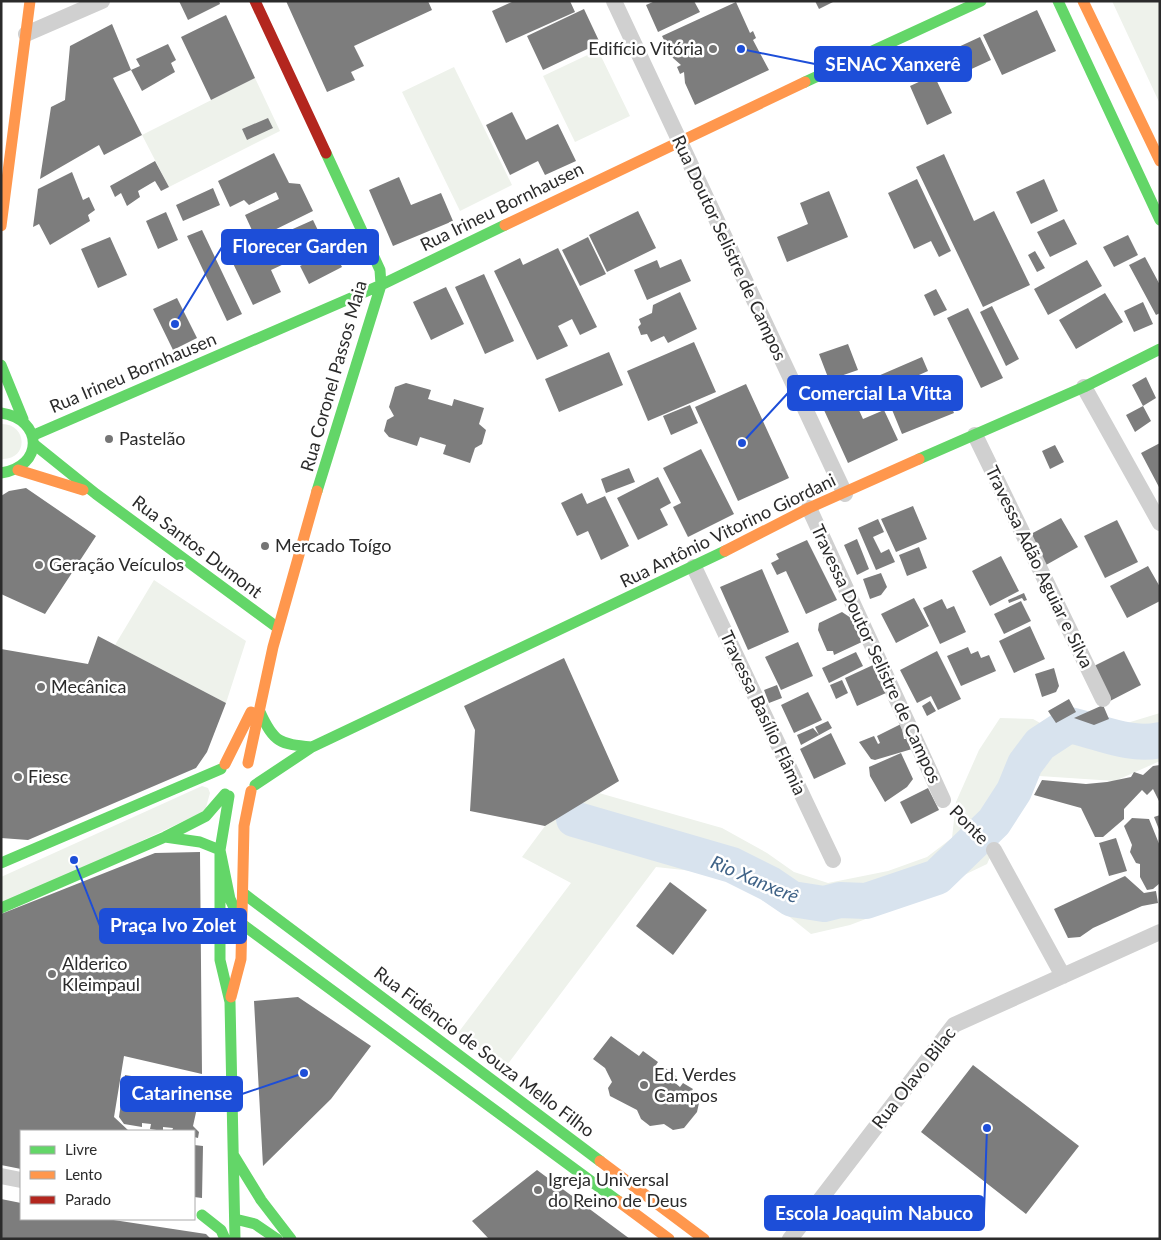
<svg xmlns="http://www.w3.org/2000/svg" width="1161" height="1240" viewBox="0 0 1161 1240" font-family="Lato,sans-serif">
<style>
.green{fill:#eef2eb}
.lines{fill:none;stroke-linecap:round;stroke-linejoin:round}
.river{stroke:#d8e3ee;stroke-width:36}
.building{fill:#7d7d7d}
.path{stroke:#d0d0d0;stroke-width:3;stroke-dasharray:2.5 2.5;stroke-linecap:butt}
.street{stroke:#d0d0d0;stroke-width:16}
.fast{stroke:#63d668;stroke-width:11}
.slow{stroke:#ff974d;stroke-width:11}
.jam{stroke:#b3261e;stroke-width:11}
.poi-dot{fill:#757575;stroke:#fff;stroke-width:2}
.labels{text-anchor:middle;stroke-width:5;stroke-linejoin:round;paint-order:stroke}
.poi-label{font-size:18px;fill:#2b2b2b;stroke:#fff;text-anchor:start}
.street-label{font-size:18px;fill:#2b2b2b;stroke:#fff}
.water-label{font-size:19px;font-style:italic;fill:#406387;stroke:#fff}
.leader{fill:none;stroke:#1d4ed8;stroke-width:2}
.callout-dot{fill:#1d4ed8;stroke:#fff;stroke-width:2}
.callout{fill:#1d4ed8;stroke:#1d4ed8;stroke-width:2}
.callout-label{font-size:19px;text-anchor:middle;font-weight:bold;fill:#fff}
</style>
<rect width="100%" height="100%" fill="#fff"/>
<path class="green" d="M1112 1H1160V104Z
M598 50 630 116 575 142 543 76Z
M454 67 512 185 460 211 402 92Z
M255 78 280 131 169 187 142 135Z
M1 424C28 423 29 461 1 459Z
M154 580 246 641 226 703 115 645Z
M1160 713V761L1115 781 1039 776 1001 833 987 864 900 906 850 925 811 934 781 910 729 875 656 867 504 1069 458 1033 571 883 522 857 545 826 599 793 722 828 767 853 794 872 828 883 888 871 927 857 952 838 956 802 979 750 1000 718 1033 719 1071 740Z
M202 786 208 788 210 793 205 811 1 907V877Z"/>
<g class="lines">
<path class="river" d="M574 819 732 865 770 884 792 899 824 904 840 900 866 901 937 877 994 822 1014 791 1025 764 1040 744 1069 725C1099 731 1129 747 1160 740"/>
</g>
<path class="building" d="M179 1H219L220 4 188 20Z
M286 1H428L432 10 354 46 364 66 351 72 355 80 327 92Z
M514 1H570L575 12 506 43 492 11Z
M655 1H694L700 12 658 32 646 5Z
M815 1H835L819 9Z
M736 2 750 33 753 31 756 38 753 40 769 70 695 105 685 83 684 72 680 74 677 67 681 65 673 58 662 36Z
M584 9 600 43 543 70 527 36Z
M1037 10 1056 51 1002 75 983 35Z
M226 15 255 78 211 100 181 37Z
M112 24 131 70 113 78 142 135 104 155 99 145 40 179 51 107 65 100 70 46Z
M980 37 991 60 952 78 941 55Z
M168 44 176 60 171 63 175 72 142 91 131 70 140 66 136 59Z
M934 75 952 113 927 125 910 86Z
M512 112 526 140 558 124 576 161 545 175 538 161 510 175 486 125Z
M268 118 273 128 247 140 242 129Z
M274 153 289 183 300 184 313 211 256 239 245 215 279 199 276 192 249 205 244 200 230 207 218 181Z
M944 154 974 221 994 211 1030 285 983 307 916 167Z
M155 161 169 187 161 191 155 181 138 191 140 197 127 206 121 193 115 197 110 186Z
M72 172 83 200 89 197 95 210 88 215 90 221 50 245 39 224 33 227 38 189Z
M399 177 411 205 441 193 453 221 393 246 369 190Z
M917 179 951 251 939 257 931 241 914 249 888 193Z
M1044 179 1058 211 1031 224 1016 192Z
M213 188 220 205 183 221 176 205Z
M829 191 848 237 787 262 777 237 808 224 800 203Z
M638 211 656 248 607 272 589 235Z
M166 212 178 240 158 249 146 221Z
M1064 219 1077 244 1050 257 1037 232Z
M313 220 325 245 271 270 281 292 253 305 228 253 261 239 268 252 291 242 286 232Z
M202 230 242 314 227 321 187 236Z
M1128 235 1138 255 1114 267 1103 247Z
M110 237 127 275 98 288 81 249Z
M588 237 606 274 580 286 562 250Z
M558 248 597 327 580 335 572 319 558 326 568 346 537 360 494 271 520 258 523 265Z
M333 249 342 267 309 284 300 266Z
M1035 251 1045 268 1037 272 1028 255Z
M1145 257 1160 285V313L1156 315 1129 265Z
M681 259 691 281 647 300 634 270 657 260 660 268Z
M1087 260 1102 286 1048 315 1034 289Z
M484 274 514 341 485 354 455 287Z
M446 287 464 324 431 340 413 302Z
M936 289 947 310 934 316 924 295Z
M680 292 697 329 668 343 664 336 651 342 647 334 641 335 638 327 641 324 639 319 652 313 653 305Z
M1105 293 1123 322 1076 349 1059 320Z
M177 298 197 338 173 350 153 309Z
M1143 302 1153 324 1134 332 1124 311Z
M992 306 1019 359 1006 366 980 312Z
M968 308 1003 378 981 388 947 318Z
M694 342 716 392 648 421 627 371Z
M848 344 858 370 829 380 819 354Z
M609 352 623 385 559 412 545 379Z
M922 357 928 371 885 390 878 376Z
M938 375 954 413 902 434 888 400 911 391 914 397 925 392 921 383Z
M868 376 874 390 854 399 863 419 884 410 898 440 848 463 819 399Z
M1146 377 1156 398 1143 406 1132 385Z
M406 383 431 390 428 399 452 406 454 399 484 408 479 424 486 430 482 444 475 448 470 463 443 454 446 445 420 437 417 446 389 437 384 431 387 420 394 416 389 407 395 387Z
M746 384 789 478 738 501 695 407Z
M690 405 698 423 671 435 663 416Z
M1143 406 1151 421 1135 432 1126 415Z
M1160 443V489L1141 453Z
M1055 445 1064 462 1050 469 1042 451Z
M701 449 734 514 688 537 673 507 681 503 663 468Z
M629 468 635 482 606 493 601 479Z
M658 477 671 503 660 509 668 525 638 540 617 498Z
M26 488 96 536 45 614 1 594V496L9 491Z
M582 493 587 504 605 496 629 546 601 560 588 531 577 536 561 503Z
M913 506 927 539 896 552 881 519Z
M1061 518 1078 547 1046 565 1029 535Z
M878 519 884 532 873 537 881 553 889 549 895 562 876 570 858 528Z
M1117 520 1138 562 1105 578 1084 536Z
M857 539 869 569 857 575 844 545Z
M807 540 837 600 806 614 786 571 777 575 771 563 779 559 776 554Z
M919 547 927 568 907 576 899 555Z
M1001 556 1019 591 990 606 972 571Z
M1148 566 1160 587V601L1127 618 1110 586Z
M762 569 789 632 748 650 720 587Z
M881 573 887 587 881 595 870 599 863 579Z
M1024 593 1027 600 1024 601 1022 598 1009 603 1008 600Z
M914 598 929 626 896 643 881 614Z
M942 599 947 609 954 606 966 632 940 644 923 608Z
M1021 601 1031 621 1004 634 994 614Z
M842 612 854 620 864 641 834 655 833 651H827L818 630 819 623Z
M1030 626 1045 659 1014 673 999 641Z
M98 636 226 703 207 752 196 768 28 840 1 838V649L88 664Z
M798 642 813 676 781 690 765 657Z
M968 647 971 654 978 651 981 658 989 655 996 671 961 686 947 656Z
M937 651 961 699 938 710 931 696 917 703 900 670Z
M1124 651 1141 685 1110 701 1092 667Z
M856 652 863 666 829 683 822 668Z
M564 658 619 781 545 826 470 811 475 730 464 706Z
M873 665 886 693 857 706 845 678Z
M1054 668 1059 686 1056 692 1042 697 1035 674Z
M842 680 848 693 836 699 830 685Z
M777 685 782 698 769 703 764 690Z
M808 692 822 720 794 733 781 705Z
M1069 699 1076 712 1056 723 1048 711Z
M930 701 936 711 927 716 922 706Z
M1103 705 1109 719 1094 725 1074 718Z
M828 721 832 728 801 745 797 735 813 728 819 735 815 727Z
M901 724 904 739H909L912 749 875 760 871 759 859 742 874 736 878 744 880 743 877 736Z
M831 733 846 764 814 779 800 749Z
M901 753 913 779 907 787 885 802 870 776 869 767Z
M1160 765V803L1153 789 1147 795 1142 790 1124 809V819L1103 837H1095L1081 808 1034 795 1042 780 1086 784 1107 782 1131 777 1134 772 1143 775 1153 766Z
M928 788 939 810 911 824 900 802Z
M1160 815V832L1154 817Z
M1132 818 1149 819 1160 846V883L1153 889 1147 890 1140 877V864L1136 863 1130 852 1132 845 1124 826Z
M1116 838 1127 871 1109 876 1099 843Z
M200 852 202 1074 124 1056 114 1117 129 1131H21V1169L1 1165V914L155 853Z
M1125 876 1144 893 1156 891 1158 903 1142 906 1093 928 1080 937 1068 938 1054 909Z
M670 882 707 910 673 955 636 926Z
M298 997 371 1046 331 1099 263 1166 254 1001Z
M611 1036 639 1056 643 1051 658 1062 654 1068 660 1072 664 1067 677 1077 674 1082 680 1087 683 1083 693 1089 688 1096 699 1103 697 1112 684 1128 673 1130 664 1124 650 1126 641 1119 637 1110 610 1096 608 1088 612 1082 605 1068 593 1059Z
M973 1065 1079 1146 1026 1214 921 1132Z
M125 1075 144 1078 143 1083 153 1085 155 1077 169 1080 168 1087 178 1089 180 1080 193 1082 198 1087 196 1095 199 1099 193 1126 199 1132 198 1138 194 1137V1131H172L173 1128 163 1127V1131L150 1129 151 1124 142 1123V1127L124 1124 119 1117 121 1103 125 1099 122 1093Z
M194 1145 203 1146 202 1198 194 1197Z
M537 1170 630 1239H489L472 1221Z
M1 1199 21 1203V1219H107L206 1234 211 1239H1Z"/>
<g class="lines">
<path class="path" d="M956 813 982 838"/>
<path class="street" d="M614 1 845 494
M26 34 102 1
M1084 387 1160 523
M975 435 1103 699
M809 508 943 800
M694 567 833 860
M994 850 1063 976
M1 1176 21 1180
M790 1239 954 1025 1160 932"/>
<path class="fast" d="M1058 1 1160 220
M805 82 981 1
M1 365 23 419
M1 413C44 419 44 467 1 473
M34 435 381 285 505 225
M35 445 96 494 278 628
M919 459 1084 387 1160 349
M317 491 381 285 380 270 326 153
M260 712C274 743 280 744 312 747
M255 785 312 747 725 551
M229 796 220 850V960L230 1002 235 1239
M165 837 200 842 220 850 230 899 242 924 618 1201
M1 863 221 769
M243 893 600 1161
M1 908 165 837 206 816 225 794
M234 1156 261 1200 291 1239
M202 1215 221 1230 225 1239
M235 1219 255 1224 277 1239"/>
<path class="slow" d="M1083 1 1160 161
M505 225 805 82
M1 226 30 1
M18 470 83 490
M725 551 809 508 919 459
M248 763 273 647 317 491
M225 764 251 712
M231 997 241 959 244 826 251 791
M600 1161 704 1239
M618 1201 669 1239"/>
<path class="jam" d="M255 1 326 153"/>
</g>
<g class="poi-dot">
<circle cx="713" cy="49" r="5"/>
<circle cx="109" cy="439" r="5"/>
<circle cx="265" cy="546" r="5"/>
<circle cx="39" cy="565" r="5"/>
<circle cx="41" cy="687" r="5"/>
<circle cx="18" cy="777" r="5"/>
<circle cx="52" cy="974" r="5"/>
<circle cx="644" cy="1085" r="5"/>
<circle cx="538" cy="1190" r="5"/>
</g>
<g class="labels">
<g class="poi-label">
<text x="703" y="55" text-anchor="end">Edifício Vitória</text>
<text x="119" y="445">Pastelão</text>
<text x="275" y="552">Mercado Toígo</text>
<text x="49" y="571">Geração Veículos</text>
<text x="51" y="693">Mecânica</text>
<text x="28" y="783">Fiesc</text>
<text x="62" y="970">Alderico<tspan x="62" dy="21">Kleimpaul</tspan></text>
<text x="654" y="1081">Ed. Verdes<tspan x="654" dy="21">Campos</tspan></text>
<text x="548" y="1186">Igreja Universal<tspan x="548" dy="21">do Reino de Deus</tspan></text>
</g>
<g class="street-label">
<text transform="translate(502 207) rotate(-26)" y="6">Rua Irineu Bornhausen</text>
<text transform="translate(729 248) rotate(65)" y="6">Rua Doutor Selistre de Campos</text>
<text transform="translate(133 373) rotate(-23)" y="6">Rua Irineu Bornhausen</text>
<text transform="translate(334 376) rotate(-74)" y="6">Rua Coronel Passos Maia</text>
<text transform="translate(728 531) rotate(-26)" y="6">Rua Antônio Vitorino Giordani</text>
<text transform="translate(197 547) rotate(37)" y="6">Rua Santos Dumont</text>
<text transform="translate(1039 567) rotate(64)" y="6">Travessa Adão Aguiar e Silva</text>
<text transform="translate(876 654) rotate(65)" y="6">Travessa Doutor Selistre de Campos</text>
<text transform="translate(763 713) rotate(65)" y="6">Travessa Basílio Flâmia</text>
<text transform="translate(969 825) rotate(45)" y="6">Ponte</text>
<text transform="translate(484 1052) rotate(37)" y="6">Rua Fidêncio de Souza Mello Filho</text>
<text transform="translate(914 1078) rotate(-52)" y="6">Rua Olavo Bilac</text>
</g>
<g class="water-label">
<text transform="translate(755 879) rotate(23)" y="7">Rio Xanxerê</text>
</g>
</g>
<path class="leader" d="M741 49L815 64M175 324L222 247M742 443L788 393M74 860L100 926M304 1073L242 1094M987 1128L984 1213"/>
<g class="callout-dot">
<circle cx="741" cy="49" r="5"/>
<circle cx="175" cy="324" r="5"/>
<circle cx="742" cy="443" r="5"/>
<circle cx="74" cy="860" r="5"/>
<circle cx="304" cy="1073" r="5"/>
<circle cx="987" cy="1128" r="5"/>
</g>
<g class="callout">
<rect x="815" y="47" width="156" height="34" rx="5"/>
<rect x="222" y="230" width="156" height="34" rx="5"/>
<rect x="788" y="376" width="174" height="34" rx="5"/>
<rect x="100" y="909" width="146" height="34" rx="5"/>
<rect x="121" y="1077" width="121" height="34" rx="5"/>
<rect x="765" y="1196" width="219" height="34" rx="5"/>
</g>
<g class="callout-label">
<text x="893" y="71">SENAC Xanxerê</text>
<text x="300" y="253">Florecer Garden</text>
<text x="875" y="400">Comercial La Vitta</text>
<text x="173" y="932">Praça Ivo Zolet</text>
<text x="182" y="1100">Catarinense</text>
<text x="874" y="1220">Escola Joaquim Nabuco</text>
</g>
<rect width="1161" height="1240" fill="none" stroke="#2b2b2b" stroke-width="5"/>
<rect x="20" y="1130" width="175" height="90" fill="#ffffff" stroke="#aaaaaa"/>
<rect x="30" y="1146" width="25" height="8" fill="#63d668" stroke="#aaaaaa"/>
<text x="65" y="1155" font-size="15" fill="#2b2b2b">Livre</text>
<rect x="30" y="1171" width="25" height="8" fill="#ff974d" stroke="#aaaaaa"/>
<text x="65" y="1180" font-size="15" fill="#2b2b2b">Lento</text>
<rect x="30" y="1196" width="25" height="8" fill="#b3261e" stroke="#aaaaaa"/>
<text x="65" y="1205" font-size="15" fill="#2b2b2b">Parado</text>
</svg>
